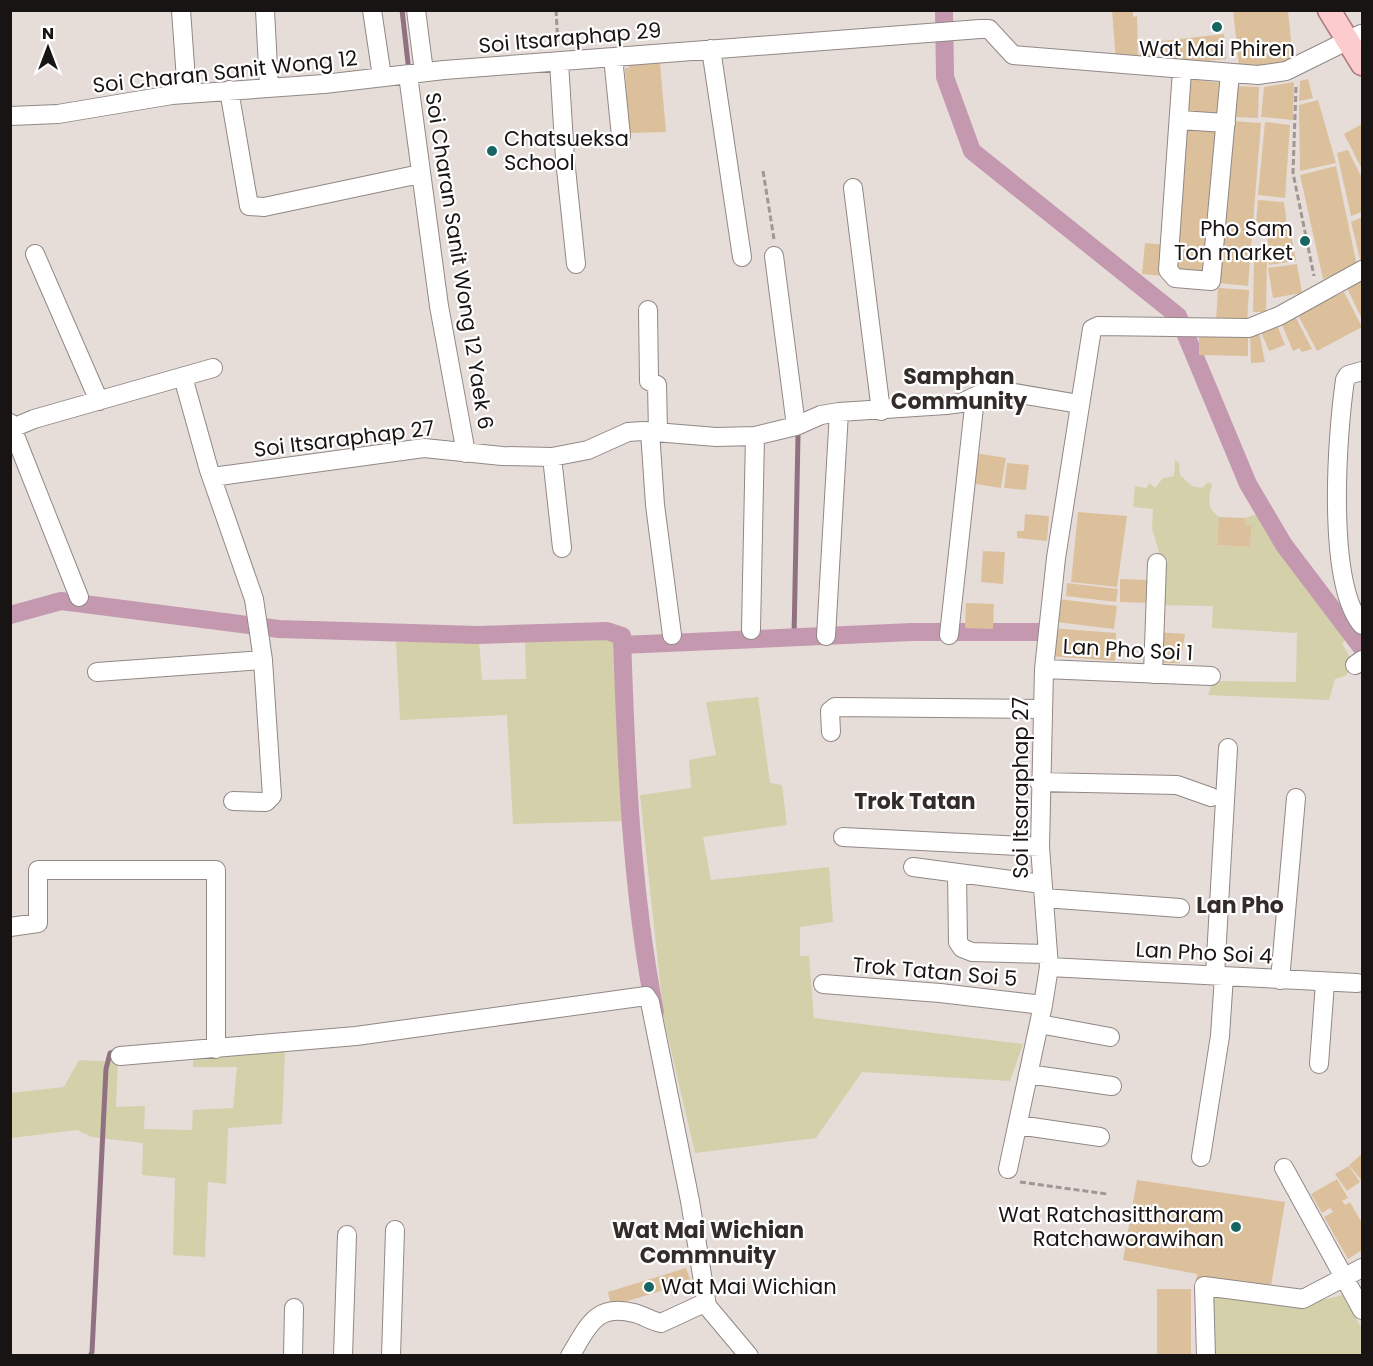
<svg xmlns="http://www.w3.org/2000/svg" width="1373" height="1366" viewBox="0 0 1373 1366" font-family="Poppins,sans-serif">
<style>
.green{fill:#d3d0aa}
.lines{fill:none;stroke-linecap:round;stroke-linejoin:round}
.stream{stroke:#907181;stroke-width:5}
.canal{stroke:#c499b0;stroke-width:18}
.building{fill:#dcc09b}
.minor-casing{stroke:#918885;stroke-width:20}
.major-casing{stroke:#ab7578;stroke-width:25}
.path{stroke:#9e9794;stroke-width:3;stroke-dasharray:6 3;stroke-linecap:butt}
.minor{stroke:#fff;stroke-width:18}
.major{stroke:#fccbce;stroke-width:22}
.poi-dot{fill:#176563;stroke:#fff;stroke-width:2}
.labels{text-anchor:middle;stroke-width:4.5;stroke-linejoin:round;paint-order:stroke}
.street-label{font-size:21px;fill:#181413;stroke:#fff}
.poi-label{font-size:21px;fill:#181413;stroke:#fff;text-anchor:start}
.neighbourhood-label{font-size:22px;font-weight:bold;fill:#332c29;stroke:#fff}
</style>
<rect width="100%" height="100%" fill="#e6ddd9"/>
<path class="green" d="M1175 460 1179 463 1180 475 1192 486 1202 488 1208 482 1212 484C1209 498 1206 508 1219 517L1217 545 1250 547 1252 526 1245 525V518L1256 514 1346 639 1342 644 1355 665 1345 676 1335 679 1329 700 1208 695 1213 681 1296 682 1297 633 1212 628 1213 606 1159 605V552L1152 528 1153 509 1133 507 1135 486 1146 488 1150 483 1155 488 1163 478 1174 476Z
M615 639 626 821 513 824 507 715 400 720 396 642 479 640 482 680 526 679 525 640Z
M758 697 770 783 782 785 787 825 703 837 711 880 829 867 833 922 800 927V956H809L814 1018 1023 1044 1010 1081 862 1072 816 1138 695 1153 664 1020 640 795 691 788 689 760 716 755 706 702Z
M285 1049 282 1124 228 1128 226 1184 208 1182 205 1257 173 1255 175 1178 142 1175 143 1143 92 1137 77 1130 11 1138 10 1093 64 1087 79 1060 118 1062 116 1107 145 1106 144 1129 192 1130 193 1110 233 1108 237 1067H193V1058Z
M1209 1293C1254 1299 1298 1309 1342 1295L1362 1329V1355H1212Z"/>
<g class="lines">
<path class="stream" d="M402 10 408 63
M794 637 798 436
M90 1356 92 1352 106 1069 110 1053 116 1051"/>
<path class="canal" d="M944 10 945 77 972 151 1178 316 1248 484 1284 545 1362 648
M10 615 61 601 279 629 478 635 607 631 622 636C626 761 631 889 655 1012
M622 645 912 632H1039"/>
</g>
<path class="building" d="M1112 10H1133V17L1137 16 1138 59 1116 62Z
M1233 10H1288L1293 62 1239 67Z
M1224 34 1226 59 1163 65 1161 41Z
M1152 43 1153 57 1140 58V44Z
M660 63 666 132 629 133 625 68H629V65Z
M1190 79 1222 83 1218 117 1186 114Z
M1308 79 1313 98 1299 101 1300 81Z
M1294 82 1293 120 1261 117 1264 87Z
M1236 86 1259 87 1258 118 1234 117Z
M1318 100 1336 163 1300 171 1299 105Z
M1232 121 1261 123 1248 286 1219 283Z
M1265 122 1290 125 1285 198 1258 195Z
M1362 124V169L1344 134Z
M1185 127 1219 130 1206 273 1172 270Z
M1348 150 1362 178V212L1351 216 1337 153Z
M1336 166 1357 266 1323 279 1300 175Z
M1258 200 1284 202 1287 225 1256 223Z
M1362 217V262L1361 263 1351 222Z
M1267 229H1290L1296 261 1269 265Z
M1145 243 1166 245 1163 276 1142 274Z
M1254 259H1267L1266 312H1253Z
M1297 264 1302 293 1273 298 1268 268Z
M1362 280V319L1347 288Z
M1218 288 1249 290 1247 323 1216 321Z
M1344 292 1362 327 1317 351 1298 315Z
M1295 316 1312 349 1302 352 1299 348 1293 351 1282 325Z
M1277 325 1285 345 1269 351 1261 332Z
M1259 332 1265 362 1251 363 1250 334Z
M1199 334H1248V356L1199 355Z
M975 453 1006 458 1001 488 970 483Z
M1007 463 1029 465 1026 490 1004 488Z
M1078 512 1127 516 1117 587 1071 582Z
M1025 514 1049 516 1047 541 1017 538V531H1024Z
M1219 517 1245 518V525H1252L1250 547 1217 545Z
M983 551 1005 552 1003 584 981 582Z
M1120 579 1151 580V603L1120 602Z
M1067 583 1118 589 1116 602 1066 596Z
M1058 599 1117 606 1114 629 1056 622Z
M966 603 994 604 993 629 965 628Z
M1052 628 1116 633 1115 661 1049 656Z
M1157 632 1185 634 1180 663H1157Z
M1362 1154V1181L1349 1165Z
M1349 1166 1360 1182 1347 1191 1335 1174Z
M1337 1179 1348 1198 1342 1201 1345 1205 1350 1202 1362 1223V1250L1348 1259 1324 1217 1333 1212 1330 1208 1322 1213 1311 1194Z
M1137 1180 1285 1202 1271 1286 1243 1281 1242 1288 1196 1280 1197 1274 1123 1260Z
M686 1268 691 1282 611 1306 608 1292Z
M1157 1289H1191V1356H1157Z"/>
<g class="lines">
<defs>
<path id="minor" d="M181 10 187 94
M265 10 269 87
M372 10 382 77
M416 10 424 72
M711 49 742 257
M613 57 621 136
M559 62 565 159 576 264
M1182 71 1168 270 1175 278 1211 281 1230 73
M408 75 439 306 466 453
M229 90 249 206 264 207 420 174
M10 116 58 114 172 95 324 84 444 70 980 29H989L1013 55 1258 75 1286 71 1361 34
M1180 120 1226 123
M853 188 881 411
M35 254 99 401
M774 256 796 426
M648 310 649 381 657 385 658 432
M1362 371 1348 375 1345 380C1337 435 1326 583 1362 625
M183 377 209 470 254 599 263 660 272 796 266 802 233 801
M10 423 79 597
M10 429 34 419 213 368
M650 431 655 505 672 635
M552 457 562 548
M212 477 424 448 502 456 552 457 588 450 628 432 643 431 716 437 755 436 796 426 821 415 839 412 946 405 961 403 991 389 1079 404
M751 630 755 436
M949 635 975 398
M826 636 839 412
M1355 665 1362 660
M1044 669 1211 676
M97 672 263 660
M1153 674 1157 563
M831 732 830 711 835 707 1042 709
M1039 782 1177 785 1211 797
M843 837 1040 847
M913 867 1042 884
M957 873 958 942 962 948 972 952 1047 954
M1044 898 1180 908
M10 927 38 923V870H216V1049
M1049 967 1357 983
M1215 975 1228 748
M1280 980 1296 798
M823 984 940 993 1043 1005
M1039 1024 1110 1037
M120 1056 356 1036 646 996 650 1002 690 1201 707 1306
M1319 1064 1325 983
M1028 1074 1112 1086
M1018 1125 1100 1137
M1201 1157 1220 1036 1224 976
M1284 1168 1362 1310
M1008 1169 1043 1005 1049 967 1040 847 1044 669 1056 558 1092 329 1098 326 1249 328 1279 316 1362 270
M293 1356 294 1308
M343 1356 347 1235
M391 1356 395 1230
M570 1356C588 1327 595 1303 634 1313 643 1315 651 1321 661 1323L700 1305 707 1306 749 1356
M1206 1356 1204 1286 1303 1299 1362 1268"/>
<path id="major" d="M1329 10 1362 64"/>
</defs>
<use href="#minor" class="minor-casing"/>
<use href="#major" class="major-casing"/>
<path class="path" d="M556 10 558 45
M1296 87 1293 173 1314 276
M763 171 774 239
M1020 1182 1107 1194"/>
<use href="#minor" class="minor"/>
<use href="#major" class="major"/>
</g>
<g class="poi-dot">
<circle cx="1217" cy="27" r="6"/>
<circle cx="492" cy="151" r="6"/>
<circle cx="1305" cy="241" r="6"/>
<circle cx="1236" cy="1227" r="6"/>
<circle cx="649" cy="1287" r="6"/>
</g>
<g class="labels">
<g class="street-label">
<text transform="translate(570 38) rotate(-5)" y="7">Soi Itsaraphap 29</text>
<text transform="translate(225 72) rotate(-6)" y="7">Soi Charan Sanit Wong 12</text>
<text transform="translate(459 261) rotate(81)" y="7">Soi Charan Sanit Wong 12 Yaek 6</text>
<text transform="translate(344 439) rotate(-7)" y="7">Soi Itsaraphap 27</text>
<text transform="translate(1128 650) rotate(3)" y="7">Lan Pho Soi 1</text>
<text transform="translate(1021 788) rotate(-90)" y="7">Soi Itsaraphap 27</text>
<text transform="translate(1204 953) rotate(3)" y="7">Lan Pho Soi 4</text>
<text transform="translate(935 972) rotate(5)" y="7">Trok Tatan Soi 5</text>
</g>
<g class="poi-label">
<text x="1217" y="56" text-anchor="middle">Wat Mai Phiren</text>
<text x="504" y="146">Chatsueksa<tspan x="504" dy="24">School</tspan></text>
<text x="1293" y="236" text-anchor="end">Pho Sam<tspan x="1293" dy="24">Ton market</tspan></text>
<text x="1224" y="1222" text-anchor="end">Wat Ratchasittharam<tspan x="1224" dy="24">Ratchaworawihan</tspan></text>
<text x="661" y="1294">Wat Mai Wichian</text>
</g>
<g class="neighbourhood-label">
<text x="959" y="384">Samphan<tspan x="959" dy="25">Community</tspan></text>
<text x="915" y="809">Trok Tatan</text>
<text x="1240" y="913">Lan Pho</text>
<text x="708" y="1238">Wat Mai Wichian<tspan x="708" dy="25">Commnuity</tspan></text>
</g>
</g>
<rect width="1373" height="1366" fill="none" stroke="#181413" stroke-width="24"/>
<g transform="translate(48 48)" stroke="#ffffff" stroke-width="4.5" paint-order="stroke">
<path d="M0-4.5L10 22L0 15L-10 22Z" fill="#181413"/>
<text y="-9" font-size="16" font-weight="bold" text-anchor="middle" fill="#181413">N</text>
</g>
</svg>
